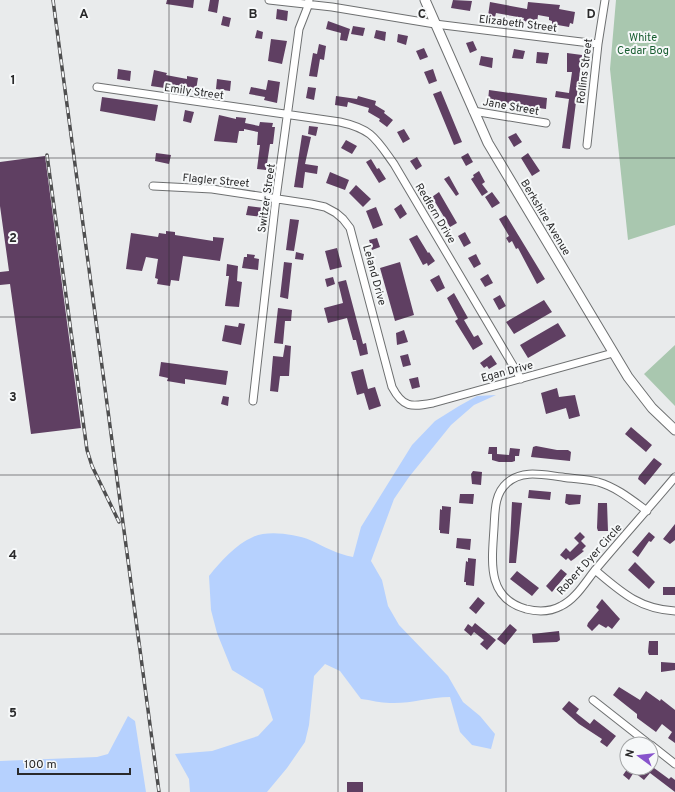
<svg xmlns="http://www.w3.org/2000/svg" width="675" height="792" viewBox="0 0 675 792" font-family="Overpass,sans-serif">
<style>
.green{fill:#a9c7af}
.water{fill:#b6d1fe}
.building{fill:#5f3f62}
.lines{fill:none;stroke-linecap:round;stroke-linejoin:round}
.minor-casing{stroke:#6e7071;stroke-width:9}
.major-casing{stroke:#6e7071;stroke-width:11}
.minor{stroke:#fff;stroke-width:7}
.major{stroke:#fff;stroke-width:9}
.rail-casing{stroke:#4e4e4f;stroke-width:3.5}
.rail{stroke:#f6f8f9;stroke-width:2;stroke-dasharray:6;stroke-linecap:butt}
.grid{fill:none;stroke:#2a2a2b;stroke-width:1;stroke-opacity:0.55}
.labels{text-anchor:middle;stroke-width:4;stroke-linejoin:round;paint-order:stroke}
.street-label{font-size:11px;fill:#2a2a2b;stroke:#f6f8f9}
.park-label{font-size:11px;fill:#175d30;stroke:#f6f8f9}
.grid-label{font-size:13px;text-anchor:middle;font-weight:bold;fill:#2a2a2b;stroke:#f6f8f9;stroke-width:4;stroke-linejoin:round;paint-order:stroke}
</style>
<rect width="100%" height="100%" fill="#e9ebec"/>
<path class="green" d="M616 0H675V225L628 240 610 69Z
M675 345V406L644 374Z"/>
<path class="water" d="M496 395 474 405 451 425 409 477 394 499 371 561 382 580 388 606 399 625 448 676 463 702 480 716 495 734 491 749 472 745 460 732 450 697C429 697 410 704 390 703 380 703 371 700 361 699L340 671 325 664 314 676 309 725 305 742 287 768 267 792H190L189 779 175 754 212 751 258 736 273 720 263 689 232 670 217 633 211 610 209 576C221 561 235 545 253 537 267 530 295 534 310 540 325 547 337 554 353 557L361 527 412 445 435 421 459 406 477 396Z
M128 716 135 721 146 792H0V761L97 757 108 754Z"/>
<path class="building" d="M167 0H194L193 8 166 4Z
M210 0H219L217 13 208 11Z
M453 0 472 1 470 11 451 8Z
M490 2 527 9 528 2 560 5 559 9 575 12 573 24 570 23 569 27 552 24V21L549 20V17L538 15 537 23 523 21 524 18 496 13 495 17 488 16Z
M277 9 288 11 287 21 276 19Z
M223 16 231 18 229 27 221 25Z
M328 21 350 29 347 41 340 40 341 33 326 29Z
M353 26 365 28 363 36 351 34Z
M257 30 263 32 262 39 255 38Z
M376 30 386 32 385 41 374 38Z
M398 34 408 36 406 45 397 42Z
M271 39 287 41 282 64 268 61Z
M473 41 477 50 470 53 466 43Z
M319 44 326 46 324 60 320 59 317 77 309 76 313 53 317 54Z
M424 48 428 57 420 60 416 51Z
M514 49 525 51 523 59 512 58Z
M537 52 549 53 547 64 536 63Z
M567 53 582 55 570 149 562 148 569 99 555 97 556 91 569 93 572 72H567Z
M481 56 493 58 492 68 479 65Z
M118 69 131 71 130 81 117 79Z
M433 69 437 81 429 84 424 72Z
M154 70 167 73 166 75 187 79V76L198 78 196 90 193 89 192 92 151 86Z
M217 79 231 81 230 91 216 89Z
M268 80 280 82 277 103 264 100 265 97 249 94 251 87 266 90Z
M308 87 316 88 314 100 306 98Z
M489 90 547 98 546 109 488 101Z
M441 91 462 142 454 145 433 94Z
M336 96 357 99 358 96 376 101 375 105 385 111 384 113 393 120 387 127 379 121 380 119 368 112 369 108 348 102 347 107 335 105Z
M102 97 158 105 155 121 100 111Z
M185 110 194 112 191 123 183 121Z
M219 115 236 119V117L246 118 245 123 259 126 260 122 273 123 272 127H275L273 144H270L266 170 257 169 260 145H257L258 132 244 129V131H239L237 143 214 141Z
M309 126 318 127 316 136 308 134Z
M404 129 410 139 403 143 397 132Z
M516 133 522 142 514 147 508 137Z
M302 135 311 137 305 164 318 166 317 174 305 172 303 188 294 187Z
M346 140 357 146 352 154 341 148Z
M156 153 171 155 169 164 155 161Z
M468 153 473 162 466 166 461 157Z
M528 153 540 171 532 176 521 158Z
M45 156 81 428 31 434 10 284 0 285V272L9 271 0 206V162Z
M417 157 422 166 416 170 410 161Z
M371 159 377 169 379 168 386 179 379 183 366 162Z
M479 171 485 182 482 184 488 192 482 196 471 179 474 177 473 175Z
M330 172 349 180 345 190 326 183Z
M449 176 459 194 456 196 444 179Z
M356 185 371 199 363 207 349 193Z
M439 192 457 223 450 227 432 197Z
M492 192 500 203 492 208 485 197Z
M401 204 407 214 400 219 394 209Z
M248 206 264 208 263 217 246 215Z
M376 207 383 225 373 229 366 211Z
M506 215 545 279 537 284 518 248 516 249 512 241 509 243 506 238 509 236 499 219Z
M290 219 299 220 294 251 286 250Z
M166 231 175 232V235L213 241V237L224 238 220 261 183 256 179 281 171 280 170 286 157 284 158 279 155 278 158 259 146 257 142 271 126 269 131 233 158 237 159 233 166 234Z
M465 232 471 243 464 247 458 236Z
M417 235 428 253 429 252 435 261 428 266 427 263 423 265 409 239Z
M377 238 380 247 372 250 369 240Z
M337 248 342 267 330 270 325 251Z
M296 252 304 254 303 260 295 259Z
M247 254 255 255 254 258 259 259 258 270 242 268 244 257H247Z
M476 254 481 264 474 268 468 258Z
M284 262 292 263 288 299 280 297Z
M400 262 414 315 395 321 380 268Z
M227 264 238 266 237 281 242 282 239 307 225 306 229 276H226Z
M488 274 493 283 485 287 480 279Z
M439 275 445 288 437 292 430 280Z
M333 277 335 284 327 287 325 279Z
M346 280 363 344 366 343 368 354 360 356 356 340H353L347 318 328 323 324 308 343 303 338 282Z
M454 293 468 318 464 320 474 337 478 335 483 344 473 350 455 321 458 319 447 298Z
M500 295 506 306 499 310 493 299Z
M544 300 552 312 514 334 506 322Z
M278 308 292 310 291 321H285L283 344 274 343Z
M239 323 245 324 241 345 222 341 225 325 238 327Z
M558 323 566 336 528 358 520 345Z
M404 330 408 342 397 345 396 333Z
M285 345 291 346 289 376H280L278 392 270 391 273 356 283 357Z
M408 354 411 365 403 367 400 356Z
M491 355 497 364 489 369 487 366 484 368 480 363Z
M161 362 228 371 226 385 185 379V384L167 381 168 378 159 376Z
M363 369 368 389 375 387 381 406 369 410 364 393 357 395 351 372Z
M418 377 420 387 412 389 409 379Z
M557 388 559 397 575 395 580 416 569 419 566 408 546 414 541 393Z
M223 396 229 397 228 406 221 404Z
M631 427 652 445 646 452 625 434Z
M536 446 557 450H568L571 452 570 461 531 457 533 447Z
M489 447H497V454L509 455 510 448 520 449 519 456H515V461L512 462H499L492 460V454H488Z
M654 458 662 464 645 485 638 479 639 476Z
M473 471 482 472 481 485 472 484 471 474Z
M529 490 551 492 550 500 528 498Z
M460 494H474L473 504 459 503Z
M566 494 581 495 580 504 569 505 565 503Z
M512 502 522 503 516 563H509Z
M598 503H607L608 531H598L597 528Z
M442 506 451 507 449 534 440 533V530H439L440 509 442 510Z
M675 524V540L670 544 663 539Z
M580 532 585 537 581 541 586 546 582 550 584 551 574 559 571 561 568 558 566 560 560 555 566 548 570 552 579 543 574 538Z
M649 532 655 537 651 542 649 541 638 557 632 552Z
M457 538 471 539 470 550 456 548Z
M468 558 476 559 474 586 466 585V582H464L466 561 468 562Z
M635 562 655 582 649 589 628 570Z
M561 569 567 574 552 592 546 586Z
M517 571 539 588 532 596 510 579Z
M663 587H675V595H663Z
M478 597 485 603 476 614 469 608Z
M602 599 620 619 612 629 608 626 606 628 599 624 592 631 587 626 588 623 599 610 596 607Z
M475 623 496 640 487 650 480 644 484 640 474 632 471 636 464 630 468 624 472 627Z
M510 624 517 630 505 645 497 639Z
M559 631 560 640 557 642 533 643 532 634Z
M649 641H658V655H649L648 652Z
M661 662 675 663V670L661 672Z
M619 687 640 700 646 691 660 701 661 699 675 710V743L668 738 672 732 662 724 656 732 637 718V714L613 695Z
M569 701 579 709 576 713 590 724 594 719 616 736 607 747 600 742 602 739 579 724 562 709Z
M628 768H654L669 779 671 777 675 780V792L650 773 644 780 634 772 629 780 623 775Z
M347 782H363V792H347Z"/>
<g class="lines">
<defs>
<path id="minor" d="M269 0 332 7 435 24 598 44
M97 87 340 122C372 129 376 139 394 164L521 379
M473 111 546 123
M587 145 598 44 605 0
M153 186 212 189 311 204 325 207 336 213 343 219 350 228 392 387C403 408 411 407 433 403L613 353
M253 401 276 198 299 29 308 6 309 0
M647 511C632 500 616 487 598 482 586 479 573 479 562 477 544 475 522 469 507 483 494 494 495 513 494 528 492 561 486 598 526 609 538 612 550 612 561 606 576 599 586 581 596 569 622 538 649 508 675 477
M595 570C621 592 639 609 675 611
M593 700 649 744
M651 745 675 764"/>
<path id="major" d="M425 0 488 143 628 377 652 408 675 430"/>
</defs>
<use href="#minor" class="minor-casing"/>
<use href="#major" class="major-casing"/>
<use href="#minor" class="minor"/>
<use href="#major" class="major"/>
<defs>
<path id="rail" d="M53 0 159 792
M47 155 87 450 92 466 119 522"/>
</defs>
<use href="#rail" class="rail-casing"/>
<use href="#rail" class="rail"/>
</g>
<path class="grid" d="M169 0V792M338 0V792M506 0V792M0 158H675M0 317H675M0 475H675M0 634H675"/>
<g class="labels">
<g class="street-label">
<text transform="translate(518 23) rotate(7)" y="4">Elizabeth Street</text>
<text transform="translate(584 71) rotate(-83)" y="4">Rollins Street</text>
<text transform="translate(194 91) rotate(8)" y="4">Emily Street</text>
<text transform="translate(511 106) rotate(10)" y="4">Jane Street</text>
<text transform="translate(216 180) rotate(5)" y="4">Flagler Street</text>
<text transform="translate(266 198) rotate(-82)" y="4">Switzer Street</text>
<text transform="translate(436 213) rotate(59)" y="4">Redfern Drive</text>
<text transform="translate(546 217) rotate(59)" y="4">Berkshire Avenue</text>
<text transform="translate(375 275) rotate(75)" y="4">Leland Drive</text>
<text transform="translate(507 371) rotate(-15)" y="4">Egan Drive</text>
<text transform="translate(589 559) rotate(-48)" y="4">Robert Dyer Circle</text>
</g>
<g class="park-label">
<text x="643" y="41">White<tspan x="643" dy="13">Cedar Bog</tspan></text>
</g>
</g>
<g class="grid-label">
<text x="84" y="18">A</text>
<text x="253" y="18">B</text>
<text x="422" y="18">C</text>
<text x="591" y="18">D</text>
<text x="13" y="84">1</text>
<text x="13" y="242">2</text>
<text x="13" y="401">3</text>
<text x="13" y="559">4</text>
<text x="13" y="717">5</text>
</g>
<g transform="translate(639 756) rotate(285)"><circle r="19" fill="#f6f8f9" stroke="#a4a6a7"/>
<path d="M0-3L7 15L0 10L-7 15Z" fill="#8854cc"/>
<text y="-6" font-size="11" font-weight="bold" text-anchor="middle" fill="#2a2a2b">N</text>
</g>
<path d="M18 768v6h112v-6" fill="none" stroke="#2a2a2b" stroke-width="2"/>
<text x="24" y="768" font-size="12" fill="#2a2a2b" stroke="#f6f8f9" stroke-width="3" paint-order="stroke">100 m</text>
</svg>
